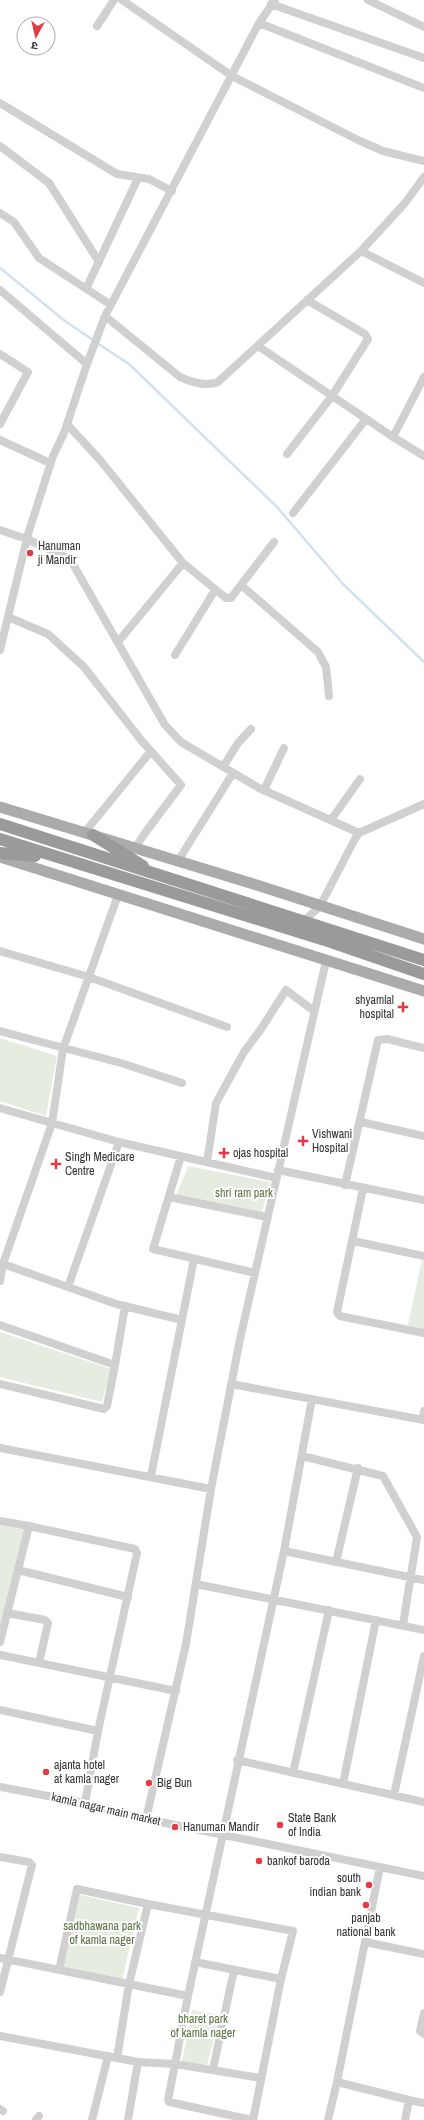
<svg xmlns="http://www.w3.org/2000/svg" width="424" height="2120" viewBox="0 0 424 2120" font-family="'Archivo Narrow','Noto Sans Devanagari',sans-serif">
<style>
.park{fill:#e6ecdf}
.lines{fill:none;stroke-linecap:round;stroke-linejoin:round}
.stream{stroke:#cfe2ee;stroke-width:2.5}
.minor{stroke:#d0d0d0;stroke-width:8}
.major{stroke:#ababab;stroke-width:11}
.highway{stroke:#9a9a9a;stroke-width:12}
.poi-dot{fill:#e63946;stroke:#fff;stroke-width:1.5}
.labels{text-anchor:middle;stroke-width:4;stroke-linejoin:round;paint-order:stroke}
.poi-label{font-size:12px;fill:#333;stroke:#fff;text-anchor:start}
.park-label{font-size:12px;fill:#56703f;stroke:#fff}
.street-label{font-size:12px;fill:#333;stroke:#fff}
</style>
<rect width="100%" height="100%" fill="#fff"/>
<path class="park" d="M0 1038 57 1056 46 1116 0 1101Z
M188 1166 270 1182 262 1212 176 1196Z
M423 1255 424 1256V1333L407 1329Z
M0 1332 111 1369 102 1402 0 1377Z
M0 1525 26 1530 0 1628Z
M80 1895 139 1908 122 1980 64 1967Z
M192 2010 221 2015 206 2068 182 2062Z"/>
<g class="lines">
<path class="stream" d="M0 268 65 321 93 340
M97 343 129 364 277 507 343 584 424 662"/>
<path class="minor" d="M122 0 232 76 358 140 383 151 424 161
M368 0 424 27
M271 4 424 58
M259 23 424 88
M97 26 114 0
M0 103 117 174 149 179 172 191
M0 146 49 183 99 262
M0 213 14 222 39 258 111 305
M361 251 424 283
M86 289 138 178
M0 290 87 364
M105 316 180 377C191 382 206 387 218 382L361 251 405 203 424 177
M258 346 393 437
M0 354 28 372 0 424
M424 377 393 437 424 456
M67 424 100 460 183 563 226 598H231L274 542
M0 440 50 463
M287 454 332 396 368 339 365 334 307 300
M293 513 366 419
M0 530 27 539 70 559 165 725 181 742 259 788 359 833
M241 585 318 652 326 667 329 696
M8 617 48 634 84 667 141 740 181 785 145 833 135 848
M118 642 183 563
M0 650 28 534 53 456 64 433 87 364 105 316 259 23 275 0
M175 655 215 590
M223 767 238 743 251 729
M264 790 284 748
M331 820 360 779
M85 832 151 751
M178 861 233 773
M304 921 320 906 356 837 359 833 424 804
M0 951 89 977 227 1027
M0 1031 121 1063 182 1083
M0 1108 119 1142 276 1178
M361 1122 424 1136
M181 1156 153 1249 255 1273
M207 1162 216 1103 244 1052 261 1029 286 990 314 1011
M278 1170 424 1200
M345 1185 378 1040 387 1039 424 1048
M363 1189 337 1312 340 1316 424 1333
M169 1197 267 1217
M353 1241 424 1256
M3 1264 116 1304 182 1320
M0 1281 3 1264 52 1123 63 1049 118 895
M68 1287 119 1142
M0 1325 115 1365 107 1406 104 1409 0 1384
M115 1365 125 1306
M231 1384 424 1420
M422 1420 424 1411
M0 1448 211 1489
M302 1456 383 1476 417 1537 403 1625
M151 1476 194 1259
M0 1521 29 1526
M284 1551 424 1580
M336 1562 358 1468
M18 1570 128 1597
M196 1584 424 1630
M7 1613 45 1620 48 1623 39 1663
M0 1642 29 1526 135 1549 137 1553 98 1731
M0 1655 176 1691
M0 1710 98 1731 85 1803
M237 1760 424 1802
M293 1773 329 1610
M343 1784 376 1620
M0 1787 85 1803 146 1819 424 1876
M394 1795 424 1656
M146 1819 186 1644 211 1489 240 1339 326 961
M0 1857 29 1862 32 1865 0 1992
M380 1867 337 2082 409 2100 405 2120
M365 1942 424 1954
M0 1958 188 1996 284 1551 312 1399
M59 1970 77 1889 148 1904
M188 1996 175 2064 261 2078
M424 2013 420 2031 424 2034
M0 2036 138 2062 175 2064 168 2100 169 2102 252 2120
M117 2058 129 1984 148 1904 293 1931 281 1979 195 1962
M213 2069 234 1970
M409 2100 424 2103
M0 2109 3 2111
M36 2120 39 2116
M92 2120 108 2056
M128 2120 138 2062
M253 2120 281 1979
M328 2120 337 2082"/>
<path class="major" d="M0 807 263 887 424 939
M0 857 424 991"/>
<path class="highway" d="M0 824 424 960
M93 835 143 866
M0 839 331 942 424 974
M0 853 35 856"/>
</g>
<g class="poi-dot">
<circle cx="30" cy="553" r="4"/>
<path d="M401 1001h4v4h4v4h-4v4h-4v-4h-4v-4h4z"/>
<path d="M301 1135h4v4h4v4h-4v4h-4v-4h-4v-4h4z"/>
<path d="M222 1147h4v4h4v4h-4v4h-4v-4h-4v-4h4z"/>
<path d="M54 1158h4v4h4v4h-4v4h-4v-4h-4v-4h4z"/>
<circle cx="46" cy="1772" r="4"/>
<circle cx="149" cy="1783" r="4"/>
<circle cx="280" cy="1825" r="4"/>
<circle cx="175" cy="1827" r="4"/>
<circle cx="259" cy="1861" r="4"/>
<circle cx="369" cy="1885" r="4"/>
<circle cx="366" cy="1905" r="4"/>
</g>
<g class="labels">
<g class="poi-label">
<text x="38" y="550">Hanuman<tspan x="38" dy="14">ji Mandir</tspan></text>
<text x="394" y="1004" text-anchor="end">shyamlal<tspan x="394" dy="14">hospital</tspan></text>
<text x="312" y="1138">Vishwani<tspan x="312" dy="14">Hospital</tspan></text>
<text x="233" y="1157">ojas hospital</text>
<text x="65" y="1161">Singh Medicare<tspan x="65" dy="14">Centre</tspan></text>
<text x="54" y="1769">ajanta hotel<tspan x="54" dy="14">at kamla nager</tspan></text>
<text x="157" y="1787">Big Bun</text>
<text x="288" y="1822">State Bank<tspan x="288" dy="14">of India</tspan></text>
<text x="183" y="1831">Hanuman Mandir</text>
<text x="267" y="1865">bankof baroda</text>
<text x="361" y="1882" text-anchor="end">south<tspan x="361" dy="14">indian bank</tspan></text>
<text x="366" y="1922" text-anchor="middle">panjab<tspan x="366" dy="14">national bank</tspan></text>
</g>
<g class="park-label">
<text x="244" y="1197">shri ram park</text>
<text x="102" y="1930">sadbhawana park<tspan x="102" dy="14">of kamla nager</tspan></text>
<text x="203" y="2023">bharet park<tspan x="203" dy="14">of kamla nager</tspan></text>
</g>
<g class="street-label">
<text transform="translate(106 1809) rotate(13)" y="4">kamla nagar main market</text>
</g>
</g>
<g transform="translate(36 36) rotate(188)"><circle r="19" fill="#ffffff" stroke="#adadad"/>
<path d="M0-3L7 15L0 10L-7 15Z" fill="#e63946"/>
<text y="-6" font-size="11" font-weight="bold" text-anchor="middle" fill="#333333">उ</text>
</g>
</svg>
